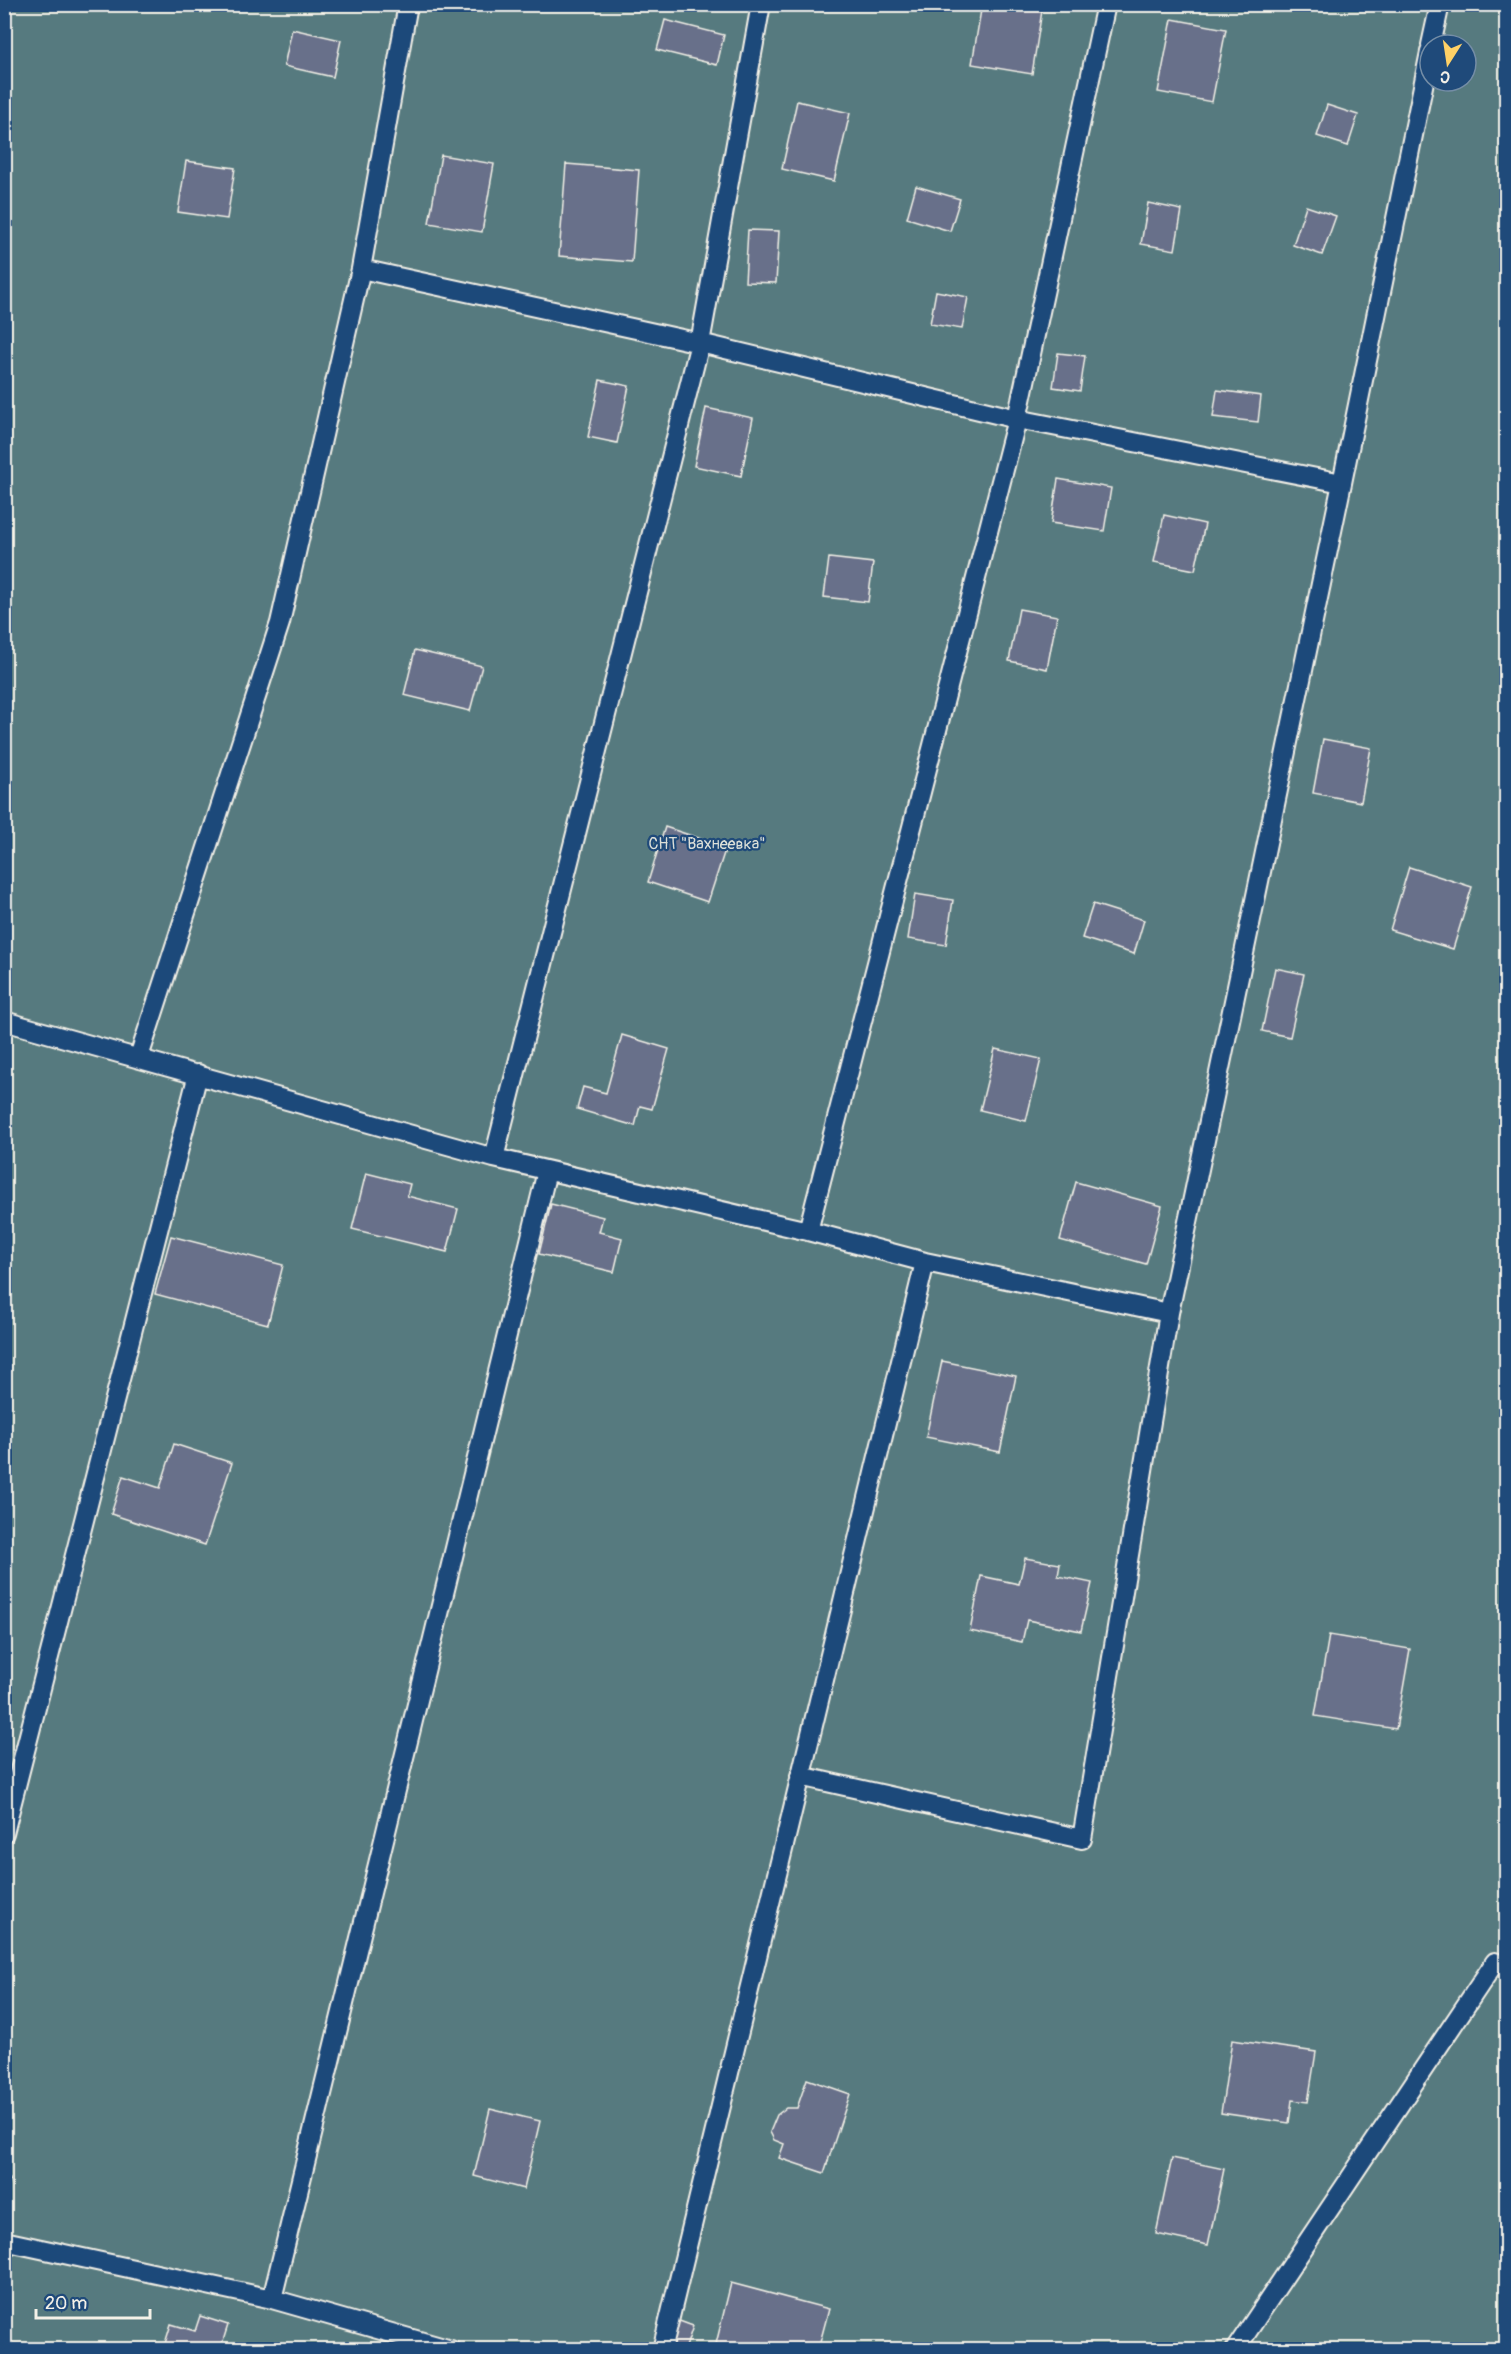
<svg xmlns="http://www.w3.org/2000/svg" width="1511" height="2354" viewBox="0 0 1511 2354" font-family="Pangolin,sans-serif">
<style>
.green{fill:#577a7f;stroke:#a6b6b4;stroke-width:1.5;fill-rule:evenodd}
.building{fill:#68708a;stroke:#f4f1e8;stroke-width:1.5}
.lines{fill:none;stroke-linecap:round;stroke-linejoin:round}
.lane-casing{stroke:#f4f1e8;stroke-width:22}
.lane{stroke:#1f4a7a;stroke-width:18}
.labels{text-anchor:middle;stroke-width:4.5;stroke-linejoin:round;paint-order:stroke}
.park-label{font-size:16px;fill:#dcdfd8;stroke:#1f4a7a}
</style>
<rect width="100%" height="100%" fill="#1f4a7a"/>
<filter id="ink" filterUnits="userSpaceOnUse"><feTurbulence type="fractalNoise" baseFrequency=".0167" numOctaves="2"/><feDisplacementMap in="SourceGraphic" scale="12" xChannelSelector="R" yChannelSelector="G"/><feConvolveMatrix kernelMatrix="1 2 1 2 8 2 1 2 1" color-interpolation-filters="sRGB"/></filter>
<g filter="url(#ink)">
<path class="green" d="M5 5H1506V2349L5 2350ZM1430 45H1466V81H1430Z"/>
<path class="building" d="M982 4H1043L1032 74 972 64Z
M1172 19 1226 29 1212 102 1158 92Z
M665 20 724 35 717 65 657 50Z
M292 29 341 40 333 77 284 66Z
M797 101 850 113 834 181 782 169Z
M1327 105 1358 115 1348 146 1317 136Z
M441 155 494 164 482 232 429 223Z
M186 161 235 168 227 219 178 212Z
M566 164 639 170 632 262 559 256Z
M916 186 960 199 950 231 907 218Z
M1148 203 1182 210 1175 250 1141 244Z
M1306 206 1336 216 1322 255 1293 245Z
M748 230 779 231 776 283 745 282Z
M936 291 968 297 962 329 930 324Z
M1058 353 1085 356 1080 391 1053 387Z
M600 380 629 386 617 443 588 437Z
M1217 390 1261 396 1258 422 1213 417Z
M706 408 753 418 741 476 694 466Z
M1058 479 1111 488 1104 531 1051 523Z
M1164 515 1205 524 1195 570 1154 562Z
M829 558 873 563 868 602 824 597Z
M1019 609 1057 616 1047 669 1009 661Z
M415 650 482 666 470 711 404 695Z
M1323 739 1371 748 1361 802 1313 793Z
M665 827 726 847 708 902 648 882Z
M1409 867 1472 887 1453 949 1390 930Z
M915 894 953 900 946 945 908 939Z
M1093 904 1144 920 1134 954 1082 938Z
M1275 968 1304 974 1290 1037 1262 1031Z
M622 1035 669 1049 652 1109 640 1106 635 1126 577 1109 583 1087 606 1093Z
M995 1049 1041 1059 1026 1121 980 1110Z
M366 1173 410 1184 407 1196 458 1209 447 1252 352 1229Z
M1076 1182 1162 1206 1146 1264 1060 1240Z
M551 1204 603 1217 599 1232 622 1238 614 1272 539 1254Z
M171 1236 283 1265 268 1324 155 1294Z
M942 1361 1016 1376 1000 1452 926 1437Z
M174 1444 232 1463 205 1545 111 1514 123 1476 160 1488Z
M1025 1558 1060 1564 1058 1576 1092 1583 1081 1631 1027 1620 1022 1642 970 1631 981 1576 1019 1584Z
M1329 1635 1410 1649 1396 1729 1315 1716Z
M1232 2040 1316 2052 1308 2102 1292 2100 1289 2123 1221 2113Z
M807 2079 850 2094 824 2173 779 2158 784 2144 774 2140 770 2132 777 2115 786 2108H797Z
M490 2109 540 2121 524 2189 474 2176Z
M1172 2158 1224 2169 1208 2245 1156 2234Z
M4 2178 10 2179 4 2206Z
M731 2283 829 2309 818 2350H737L716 2344Z
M200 2316 228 2325 222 2344 239 2350H163L171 2324 195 2331Z
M674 2319 693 2326 685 2350H663Z"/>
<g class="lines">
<defs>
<path id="lane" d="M1431 45 1440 4
M361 269 700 343 1017 419 1342 483
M4 1021 494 1158 808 1231 925 1262 1169 1313
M139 1057 280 623 361 269 408 4
M494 1158 700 343 761 4
M808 1231 1017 419 1106 4
M800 1776 1082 1839 1169 1313 1342 483 1430 52
M4 1833 198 1074
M4 2241 272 2299 547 1171
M272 2299 451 2350
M662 2350 925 1262
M1235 2350 1495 1962"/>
</defs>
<use href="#lane" class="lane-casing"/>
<use href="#lane" class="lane"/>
</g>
</g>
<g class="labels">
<g class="park-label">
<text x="707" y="849">СНТ "Вахнеевка"</text>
</g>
</g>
<rect width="1511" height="2354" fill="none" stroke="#1f4a7a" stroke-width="24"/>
<rect x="12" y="12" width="1487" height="2330" fill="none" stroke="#f4f1e8" stroke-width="2" filter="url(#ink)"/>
<g transform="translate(1448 63) rotate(192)"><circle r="28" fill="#1f4a7a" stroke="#748da6" stroke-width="1.5"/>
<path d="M0-4.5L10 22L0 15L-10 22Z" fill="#ffd166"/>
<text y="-9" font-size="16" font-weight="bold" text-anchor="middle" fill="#f4f1e8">С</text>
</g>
<path d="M36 2309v9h114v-9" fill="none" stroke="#f4f1e8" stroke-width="3"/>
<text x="45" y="2309" font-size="18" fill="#f4f1e8" stroke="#1f4a7a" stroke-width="4.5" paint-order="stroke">20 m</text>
</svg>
